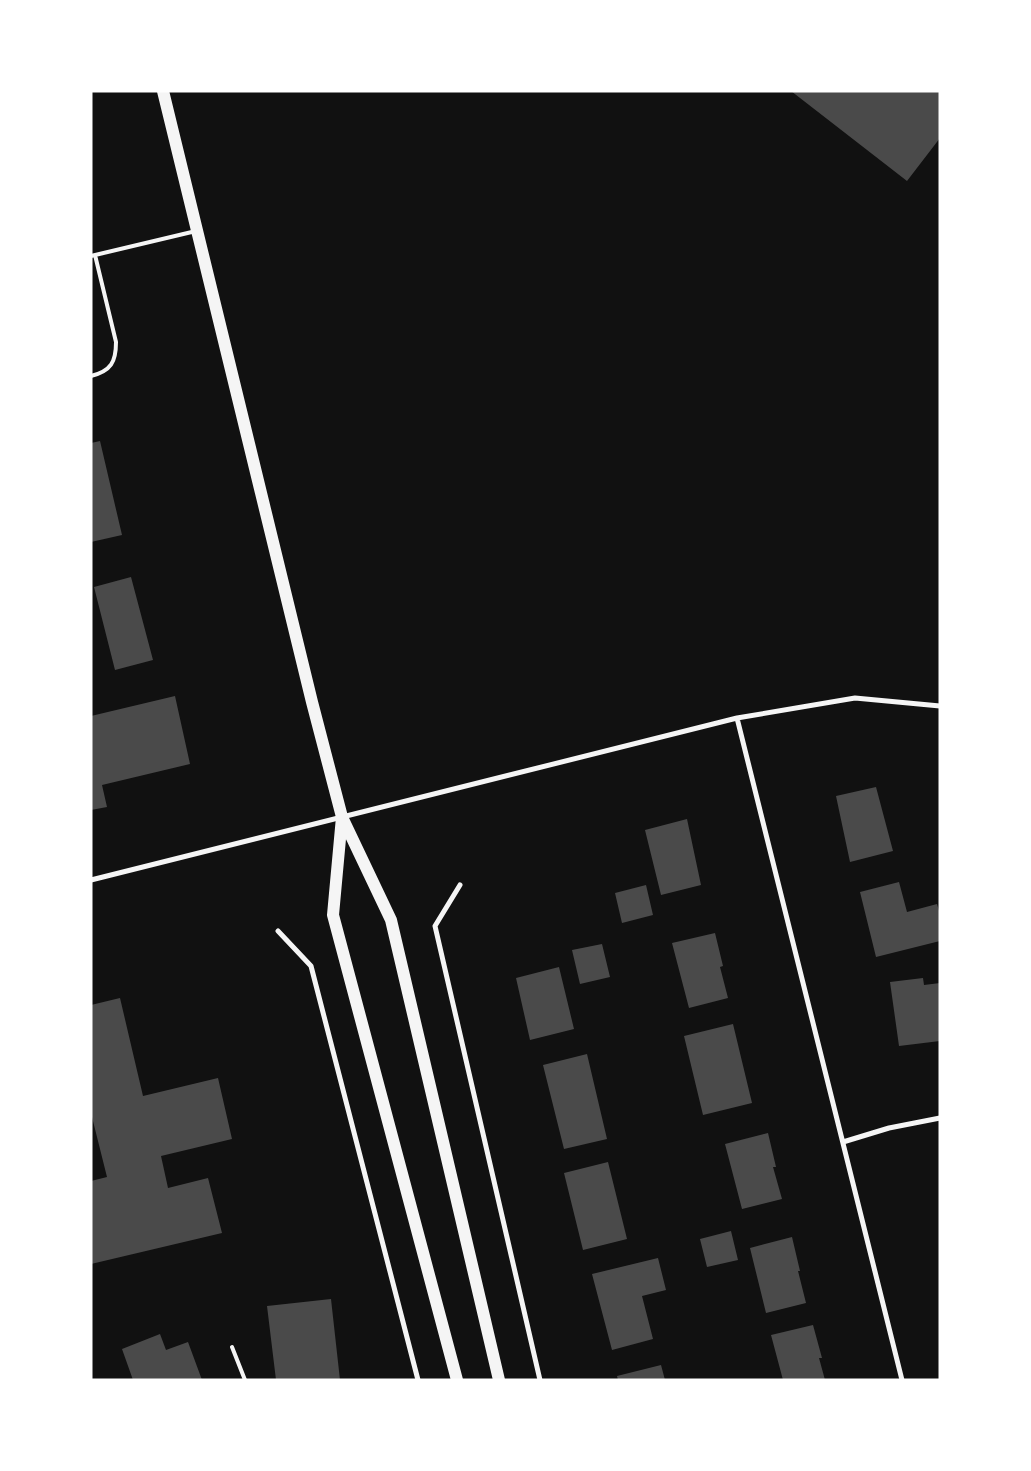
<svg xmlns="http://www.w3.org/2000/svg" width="1031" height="1471" viewBox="0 0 1031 1471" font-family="'Varela Round',sans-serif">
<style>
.building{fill:#4a4a4a}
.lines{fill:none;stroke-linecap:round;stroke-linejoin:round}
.service{stroke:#f5f5f5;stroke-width:4}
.minor{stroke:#f5f5f5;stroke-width:5}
.primary{stroke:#f5f5f5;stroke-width:12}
</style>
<rect width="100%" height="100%" fill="#111"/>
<path class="building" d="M791 91H940V138L907 181Z
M100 441 122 535 91 542V443Z
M131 577 153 660 115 670 94 587Z
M175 696 190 764 102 785 107 807 91 810V716Z
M876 787 893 851 850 862 836 796Z
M687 819 701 885 661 895 645 830Z
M899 882 907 912 937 904 940 914V941L876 957 860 892Z
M646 885 653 915 622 923 615 893Z
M715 933 723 966 720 967 728 998 689 1008 672 943Z
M602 944 610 977 580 984 572 950Z
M559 967 574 1029 530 1040 516 978Z
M923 978 924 985 940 983V1041L899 1046 890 982Z
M120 998 143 1096 218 1078 232 1139 161 1156 168 1188 208 1178 222 1233 91 1264V1181L107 1177 91 1113V1005Z
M733 1024 752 1103 703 1115 684 1036Z
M587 1054 607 1139 564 1149 543 1065Z
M768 1133 776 1167H773L782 1199 742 1209 725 1144Z
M608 1162 627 1239 583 1250 564 1173Z
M731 1231 738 1260 707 1267 700 1239Z
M792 1237 800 1271H798L806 1303 766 1313 750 1248Z
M658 1258 666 1290 642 1296 653 1339 612 1350 592 1274Z
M331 1299 340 1380H276L267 1306Z
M813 1325 822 1358H819L825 1380H783L771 1335Z
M160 1334 166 1350 188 1342 202 1380H133L122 1349Z
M661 1365 665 1380H618L617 1376Z"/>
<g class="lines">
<path class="service" d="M91 256 196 231
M91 376C111 371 116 362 116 342L95 255
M232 1347 245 1380"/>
<path class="minor" d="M737 718 902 1380
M91 880 737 718 855 698 940 706
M460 885 435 926 540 1380
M278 931 311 966 418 1380
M843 1142 889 1128 940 1118"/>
<path class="primary" d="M163 91 312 702 342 817 391 920 499 1380
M342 817 333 915 457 1380"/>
</g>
<rect width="1031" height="1471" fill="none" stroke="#ffffff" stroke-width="185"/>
</svg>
